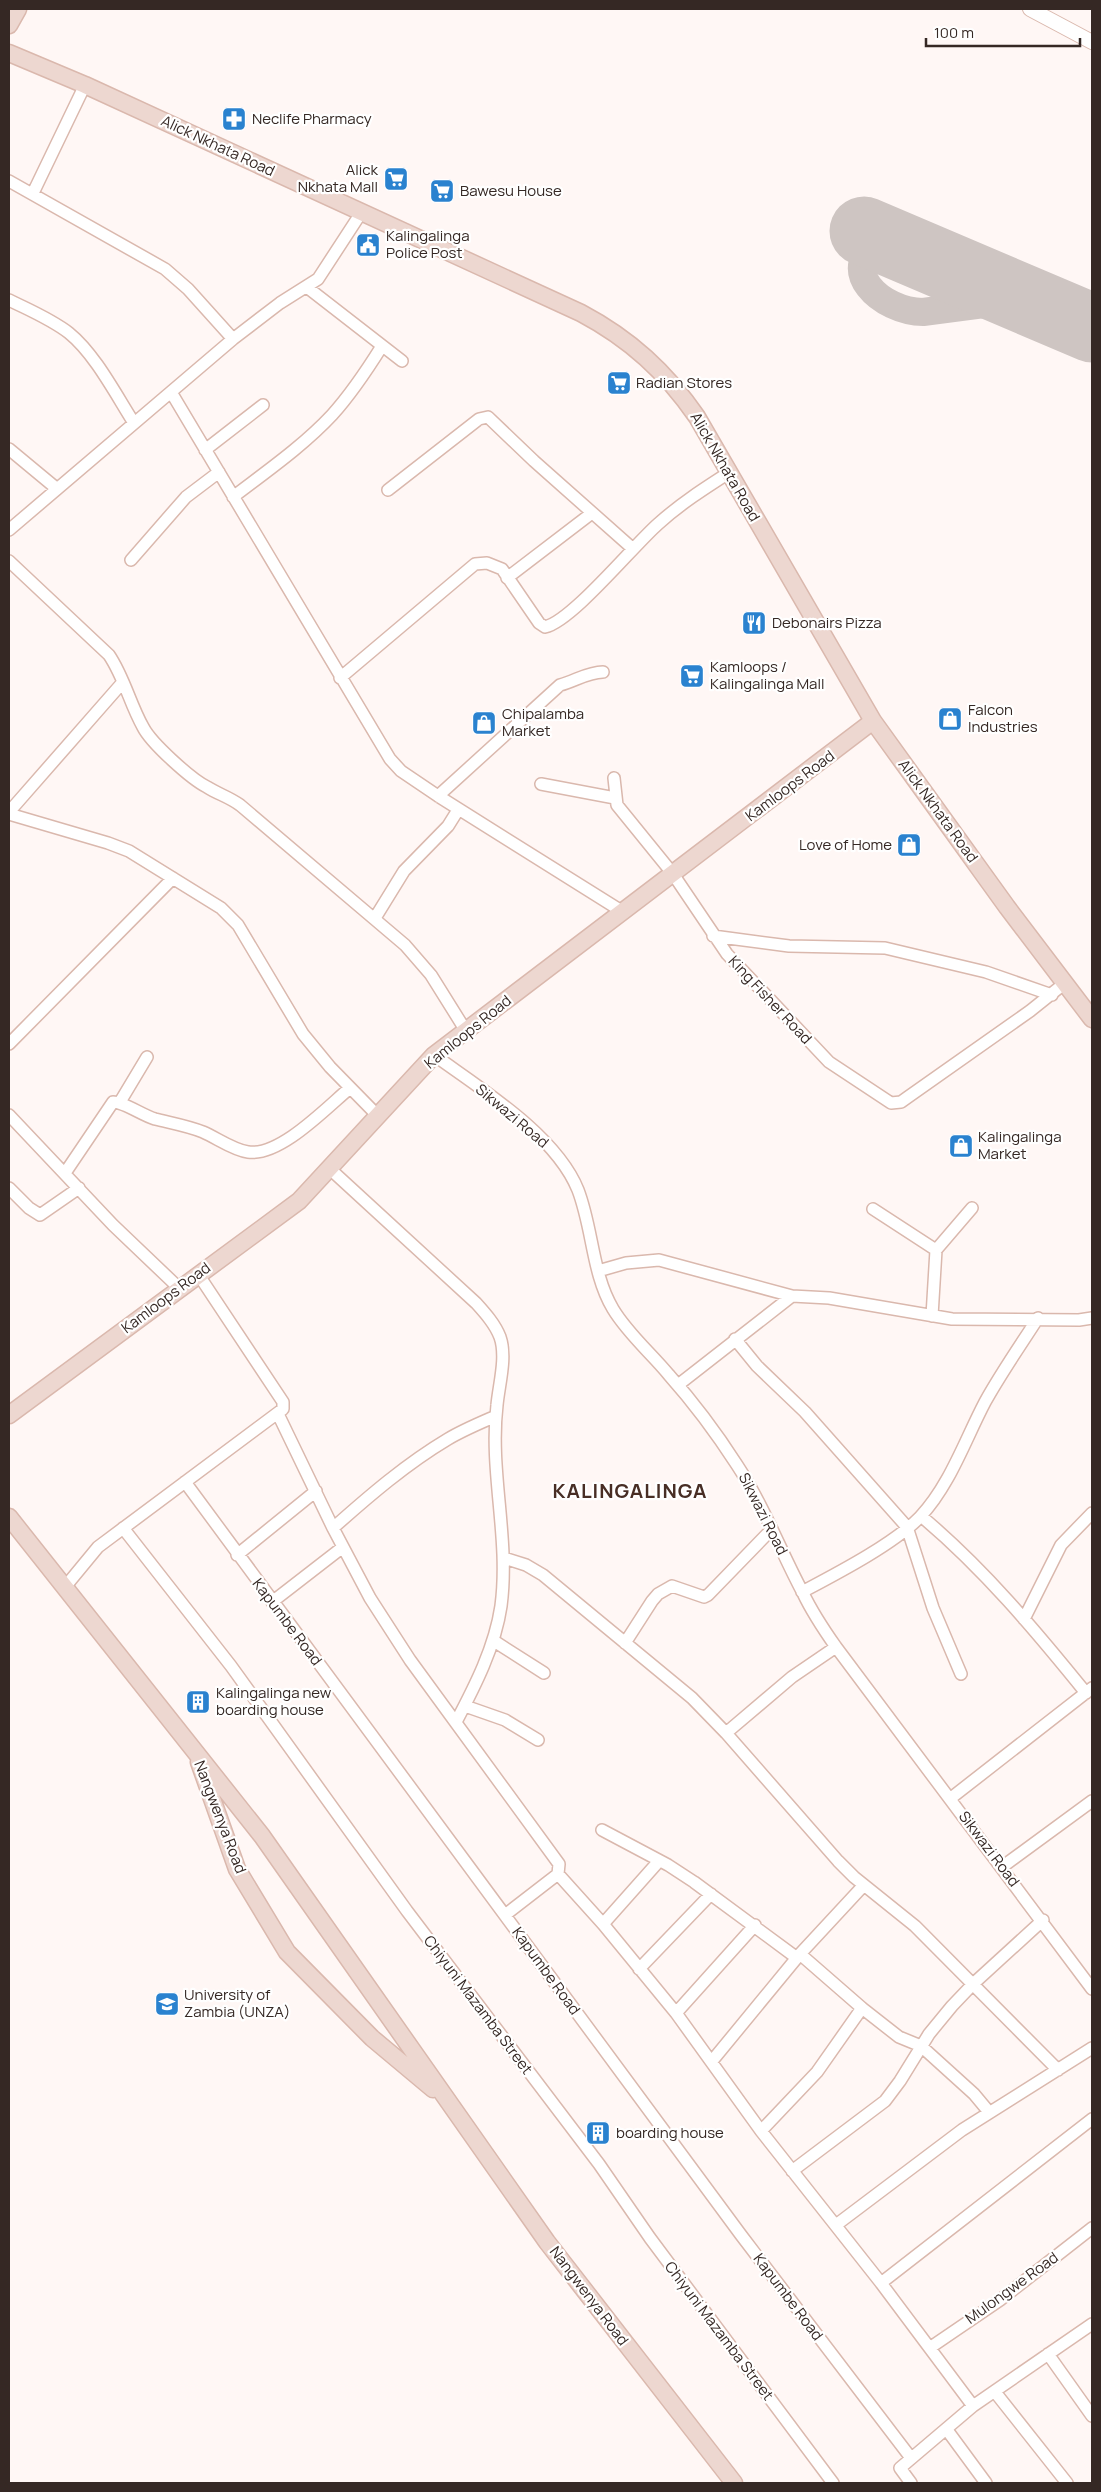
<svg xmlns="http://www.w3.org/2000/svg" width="1101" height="2492" viewBox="0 0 1101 2492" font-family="Manrope,sans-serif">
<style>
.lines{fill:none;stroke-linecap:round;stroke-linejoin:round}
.taxiway{stroke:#cec5c2;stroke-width:28}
.runway{stroke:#cec5c2;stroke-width:69}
.minor-casing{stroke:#dab8ad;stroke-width:14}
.tertiary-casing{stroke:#dab8ad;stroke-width:16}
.secondary-casing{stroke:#dab8ad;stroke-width:19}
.minor{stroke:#fff;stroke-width:11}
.tertiary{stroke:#fff;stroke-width:14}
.secondary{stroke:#edd7d0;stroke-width:16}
.labels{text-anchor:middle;stroke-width:4.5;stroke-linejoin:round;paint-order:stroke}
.poi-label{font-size:15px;fill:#352824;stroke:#fff;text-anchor:start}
.street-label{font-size:15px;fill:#352824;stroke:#fff}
.district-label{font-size:20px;font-weight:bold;letter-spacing:1px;fill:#482e25;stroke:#fff}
</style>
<rect width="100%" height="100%" fill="#fff7f5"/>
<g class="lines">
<path class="taxiway" d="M883 240C833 268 882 312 923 312L1023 299"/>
<path class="runway" d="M864 231 1092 328"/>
<defs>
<path id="minor" d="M9 181 165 269 188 289 233 339
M33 193 85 85
M308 288 402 361
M9 300C29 310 51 319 69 333 95 354 116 395 134 423
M171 392 390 759 401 771 438 796 623 912
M9 449 56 488
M205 450 263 405
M388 490 479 419 488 417 534 461 632 548
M233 497C267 471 303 446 332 415 351 394 367 370 382 346
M9 530 233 339 280 303 318 279 361 213
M131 560 186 497 219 472
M9 561 109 655C124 677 130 704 143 727 151 743 191 779 207 787 218 794 229 797 240 805L405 945 431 975 466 1031
M507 578 592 513
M340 678 475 564 487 563 502 569 539 623 545 627C572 621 633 546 658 524 680 504 705 488 730 472
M614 778 617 805 673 874 727 954 829 1062 891 1103 901 1102 908 1097 1030 1011 1065 983
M541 784 615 798
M438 796 560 685C575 681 588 672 603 672
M9 812 123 682
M9 814 108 843 129 851 221 908 238 925 303 1034 330 1067 377 1115
M375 918 404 871 448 826 458 810
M713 936 789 946 885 948 986 972 1052 995
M9 1044 173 878
M434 1055C481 1089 556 1135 578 1190 593 1229 592 1274 613 1309 628 1334 651 1353 669 1375 694 1403 717 1434 737 1465 764 1506 780 1550 803 1593 812 1612 824 1630 836 1647L1092 1989
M120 1102 147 1057
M9 1115 113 1225 179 1288
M329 1168 476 1303C485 1313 495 1324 500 1337 507 1357 499 1384 497 1405 489 1472 510 1538 501 1606 495 1647 475 1686 456 1722
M65 1173 113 1102C124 1102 142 1115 155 1119 171 1123 188 1126 203 1132 217 1138 233 1150 248 1152 280 1157 327 1107 350 1088
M9 1188 29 1208 40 1215 79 1188
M873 1209 936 1250
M598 1271 626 1263 659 1260 792 1296 829 1298 952 1319 1079 1320 1092 1318
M932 1316 936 1250 972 1208
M735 1339 757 1366 805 1412 907 1527 933 1608 961 1674
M678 1385 792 1296
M278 1414 333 1528 370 1598 410 1660 559 1864 558 1874 505 1915
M185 1482 741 2235 911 2458
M921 1516C983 1568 1035 1630 1086 1693
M123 1528 231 1666 407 1911 599 2164 650 2238 833 2483
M333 1528C369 1496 406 1464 448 1439 463 1430 480 1423 496 1416
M237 1555 316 1491
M504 1558 526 1565 543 1575 692 1698 726 1733 838 1861 854 1877 915 1926 1058 2070
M65 1587 98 1547 283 1409V1402L198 1274
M802 1592C836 1574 894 1544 920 1517 950 1485 965 1440 985 1402 1001 1373 1020 1346 1038 1318
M272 1602 343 1547
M1024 1619 1061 1545 1092 1513
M494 1641 544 1673
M625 1643 652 1601 658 1594 672 1586 704 1597 708 1595 772 1529
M465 1706 505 1720 538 1740
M726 1733 792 1677 836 1647
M951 1798 1092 1688
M602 1830 668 1865 694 1882 797 1958
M1002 1867 1092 1801
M558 1874 603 1924 676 2013 761 2131 881 2283 973 2406
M603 1924 659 1861
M800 1954 862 2008 899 2037 921 2046 974 2094 989 2112
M639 1969 711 1894
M676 2013 755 1925
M712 2061 800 1954 864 1885
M761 2131 817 2072 862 2008
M792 2171 885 2101 900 2081 929 2034 952 2006 973 1984 1043 1920
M836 2225 962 2130 1092 2048
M881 2283 1092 2119
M931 2347 1000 2300 1092 2228
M1048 2354 1092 2416
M995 2392 1067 2483
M947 2430 986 2483
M911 2483 900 2468 973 2406 1092 2324"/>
<path id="tertiary" d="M1030 9 1092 42"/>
<path id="secondary" d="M9 25 18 9
M9 53 85 85 581 313C630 339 666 372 697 417L873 721 1007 907 1092 1019
M9 1415 299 1201 434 1055 873 721
M9 1517 262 1836 547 2242 734 2483
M199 1762 237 1869 287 1952 372 2038 433 2089"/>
</defs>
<use href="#minor" class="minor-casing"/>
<use href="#tertiary" class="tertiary-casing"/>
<use href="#secondary" class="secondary-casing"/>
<use href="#minor" class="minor"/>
<use href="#tertiary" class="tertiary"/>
<use href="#secondary" class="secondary"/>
</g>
<defs>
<symbol id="pharmacy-square" viewBox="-11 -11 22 22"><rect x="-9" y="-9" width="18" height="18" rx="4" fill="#2a82cf" stroke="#fff"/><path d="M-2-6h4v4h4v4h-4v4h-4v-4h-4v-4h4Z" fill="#fff"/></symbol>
<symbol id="supermarket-square" viewBox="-11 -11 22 22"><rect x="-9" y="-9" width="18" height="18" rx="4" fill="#2a82cf" stroke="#fff"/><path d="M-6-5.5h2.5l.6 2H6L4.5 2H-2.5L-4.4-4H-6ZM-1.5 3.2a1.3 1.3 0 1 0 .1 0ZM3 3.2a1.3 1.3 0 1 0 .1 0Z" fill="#fff"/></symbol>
<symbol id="civic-square" viewBox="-11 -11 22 22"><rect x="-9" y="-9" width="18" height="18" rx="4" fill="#2a82cf" stroke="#fff"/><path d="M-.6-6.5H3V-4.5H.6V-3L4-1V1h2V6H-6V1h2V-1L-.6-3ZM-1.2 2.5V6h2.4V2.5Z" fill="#fff"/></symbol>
<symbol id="restaurant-square" viewBox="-11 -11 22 22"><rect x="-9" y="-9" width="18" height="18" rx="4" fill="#2a82cf" stroke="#fff"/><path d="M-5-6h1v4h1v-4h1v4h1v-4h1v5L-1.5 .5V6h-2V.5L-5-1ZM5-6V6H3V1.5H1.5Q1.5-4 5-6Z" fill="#fff"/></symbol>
<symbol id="shop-square" viewBox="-11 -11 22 22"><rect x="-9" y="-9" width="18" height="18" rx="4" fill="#2a82cf" stroke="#fff"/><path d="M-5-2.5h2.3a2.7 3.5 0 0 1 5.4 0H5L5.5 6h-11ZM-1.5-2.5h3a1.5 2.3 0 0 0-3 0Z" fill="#fff"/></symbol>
<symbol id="building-square" viewBox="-11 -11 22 22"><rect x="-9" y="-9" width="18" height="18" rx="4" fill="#2a82cf" stroke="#fff"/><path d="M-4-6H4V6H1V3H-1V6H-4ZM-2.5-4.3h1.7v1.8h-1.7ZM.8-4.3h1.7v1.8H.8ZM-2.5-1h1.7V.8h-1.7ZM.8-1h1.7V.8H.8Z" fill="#fff"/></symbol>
<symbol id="university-square" viewBox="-11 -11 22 22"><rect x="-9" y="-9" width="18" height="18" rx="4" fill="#2a82cf" stroke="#fff"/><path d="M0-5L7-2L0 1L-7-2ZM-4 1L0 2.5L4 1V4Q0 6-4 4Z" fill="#fff"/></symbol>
</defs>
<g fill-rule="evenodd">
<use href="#pharmacy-square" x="220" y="105" width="28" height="28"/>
<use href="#supermarket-square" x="382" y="165" width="28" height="28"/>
<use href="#supermarket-square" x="428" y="177" width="28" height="28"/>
<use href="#civic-square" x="354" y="231" width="28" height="28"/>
<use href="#supermarket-square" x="605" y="369" width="28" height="28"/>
<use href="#restaurant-square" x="740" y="609" width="28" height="28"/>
<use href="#supermarket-square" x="678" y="662" width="28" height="28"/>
<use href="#shop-square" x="936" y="705" width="28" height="28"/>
<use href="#shop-square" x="470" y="709" width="28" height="28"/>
<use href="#shop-square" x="895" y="831" width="28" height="28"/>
<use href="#shop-square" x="947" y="1132" width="28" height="28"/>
<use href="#building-square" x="184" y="1688" width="28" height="28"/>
<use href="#university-square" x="153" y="1990" width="28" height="28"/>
<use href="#building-square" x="584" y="2119" width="28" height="28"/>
</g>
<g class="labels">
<g class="poi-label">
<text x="252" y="124">Neclife Pharmacy</text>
<text x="378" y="175" text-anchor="end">Alick<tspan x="378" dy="17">Nkhata Mall</tspan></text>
<text x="460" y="196">Bawesu House</text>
<text x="386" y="241">Kalingalinga<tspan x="386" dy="17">Police Post</tspan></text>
<text x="636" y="388">Radian Stores</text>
<text x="772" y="628">Debonairs Pizza</text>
<text x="710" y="672">Kamloops /<tspan x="710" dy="17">Kalingalinga Mall</tspan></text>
<text x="968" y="715">Falcon<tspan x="968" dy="17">Industries</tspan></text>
<text x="502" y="719">Chipalamba<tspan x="502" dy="17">Market</tspan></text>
<text x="892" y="850" text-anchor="end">Love of Home</text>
<text x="978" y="1142">Kalingalinga<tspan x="978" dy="17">Market</tspan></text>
<text x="216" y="1698">Kalingalinga new<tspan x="216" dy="17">boarding house</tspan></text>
<text x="184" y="2000">University of<tspan x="184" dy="17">Zambia (UNZA)</tspan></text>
<text x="616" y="2138">boarding house</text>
</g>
<g class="street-label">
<text transform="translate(218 146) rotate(25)" y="5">Alick Nkhata Road</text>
<text transform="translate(725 467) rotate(60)" y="5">Alick Nkhata Road</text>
<text transform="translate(790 786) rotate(-37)" y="5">Kamloops Road</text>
<text transform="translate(938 811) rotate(54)" y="5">Alick Nkhata Road</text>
<text transform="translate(770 1000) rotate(47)" y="5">King Fisher Road</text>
<text transform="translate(468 1032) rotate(-39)" y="5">Kamloops Road</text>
<text transform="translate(512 1116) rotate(40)" y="5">Sikwazi Road</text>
<text transform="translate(166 1298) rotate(-37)" y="5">Kamloops Road</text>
<text transform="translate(763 1514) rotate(63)" y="5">Sikwazi Road</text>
<text transform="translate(287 1622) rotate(53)" y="5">Kapumbe Road</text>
<text transform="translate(220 1817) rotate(69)" y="5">Nangwenya Road</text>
<text transform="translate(989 1849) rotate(53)" y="5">Sikwazi Road</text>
<text transform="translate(546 1971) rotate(54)" y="5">Kapumbe Road</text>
<text transform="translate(478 2005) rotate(53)" y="5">Chiyuni Mazamba Street</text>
<text transform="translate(1012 2288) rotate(-36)" y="5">Mulongwe Road</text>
<text transform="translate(589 2296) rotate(53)" y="5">Nangwenya Road</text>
<text transform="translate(788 2297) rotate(53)" y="5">Kapumbe Road</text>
<text transform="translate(719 2331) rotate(53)" y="5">Chiyuni Mazamba Street</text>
</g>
<g class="district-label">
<text x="630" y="1498">KALINGALINGA</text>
</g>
</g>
<rect width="1101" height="2492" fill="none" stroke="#352824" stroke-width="20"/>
<path d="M926 38v8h154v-8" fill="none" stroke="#352824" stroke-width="2.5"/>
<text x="934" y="38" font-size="15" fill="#352824" stroke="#ffffff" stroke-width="4" paint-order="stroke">100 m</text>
</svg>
